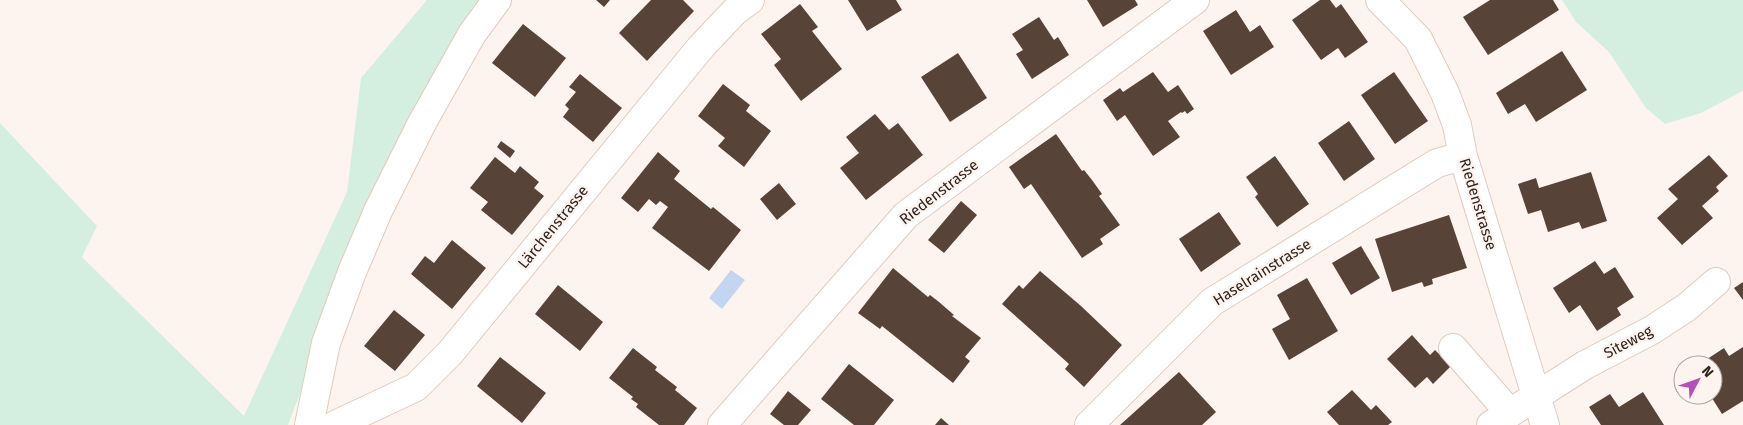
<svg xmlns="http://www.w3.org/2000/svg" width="1743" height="425" viewBox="0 0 1743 425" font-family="'Fira Sans',sans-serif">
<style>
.green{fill:#d4efe0}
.water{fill:#c3d5f0}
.building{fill:#584339}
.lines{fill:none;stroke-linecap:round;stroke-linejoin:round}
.minor-casing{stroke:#e2c9bd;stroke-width:30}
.minor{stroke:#fff;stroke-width:28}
.labels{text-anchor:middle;stroke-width:5;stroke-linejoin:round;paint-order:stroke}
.street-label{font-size:15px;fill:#2d231f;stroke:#fef4ef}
</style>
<rect width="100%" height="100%" fill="#fef4ef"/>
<path class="green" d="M427 0H489L310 367 288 425H0V123L97 226 82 257 244 416 347 192 361 78Z
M1562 0H1743V91L1701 113 1665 124 1646 108 1609 52 1576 22Z"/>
<path class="water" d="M731 270 745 280 722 309 709 298Z"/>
<path class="building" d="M596 0H610L604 7Z
M651 0H683L694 11 647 61 619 33Z
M848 0H896L902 10 867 31Z
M1087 0H1135L1138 5 1103 27Z
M1320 0H1330L1336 8 1341 4 1368 42 1345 58 1338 48 1321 60 1292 20Z
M1490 0H1553L1559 10 1488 55 1463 17Z
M800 4 818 27 812 31 842 69 801 101 774 65 781 59 761 34Z
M1236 10 1250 32 1260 25 1274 47 1231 75 1203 31Z
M1039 17 1054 40 1058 37 1069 55 1032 79 1016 54 1023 50 1012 34Z
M523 24 566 58 535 97 492 63Z
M1562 51 1587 90 1536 122 1525 104 1508 114 1496 93Z
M958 53 987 98 950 122 921 77Z
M1153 72 1168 92 1178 85 1194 109 1187 114 1185 111 1182 113 1181 112 1168 121 1180 137 1153 156 1125 115 1117 121 1103 100 1120 88 1123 92Z
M1394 72 1428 121 1395 144 1361 95Z
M580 74 622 108 593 142 563 117 569 109 565 105 576 92 569 87Z
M723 84 750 105 746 111 771 131 744 167 718 146 725 138 698 116Z
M875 114 889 130 898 123 923 155 866 200 840 168 859 153 846 137Z
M1349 121 1375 159 1344 181 1318 143Z
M1056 134 1082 171 1084 170 1092 180 1102 194 1099 196 1120 225 1100 239 1103 244 1082 258 1031 184 1024 189 1009 167Z
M501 141 515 151 510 158 497 147Z
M658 152 680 171 674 179 711 209 713 207 741 230 709 271 652 228 668 207 660 201 656 205 649 199 638 212 621 198Z
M1709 155 1728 176 1716 187 1719 191 1702 206 1713 218 1682 245 1657 218 1678 199 1668 189Z
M1275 156 1309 204 1277 227 1255 197 1258 194 1246 177Z
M495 157 515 173 520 166 539 182 534 188 544 196 512 235 481 210 488 202 470 188Z
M1591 172 1607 221 1582 229 1579 222 1548 232 1541 210 1528 214 1518 184 1536 178 1539 188Z
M779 183 796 204 777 220 760 199Z
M961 201 977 215 944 253 928 240Z
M1219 212 1241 244 1201 272 1179 239Z
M1449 215 1467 268 1432 279 1433 284 1424 287 1422 282 1392 292 1375 239Z
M452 240 486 268 452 309 411 274 425 256 434 263Z
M1361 246 1380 278 1351 295 1332 263Z
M1595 261 1604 274 1615 267 1634 297 1617 308 1621 315 1597 331 1580 305 1569 313 1553 288Z
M893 268 928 297 930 295 939 302 954 315 952 316 981 338 965 357 970 361 953 383 882 326 880 329 858 313Z
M1040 271 1081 306 1122 345 1084 387 1065 369 1069 364 1002 304 1019 285 1023 289Z
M1307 278 1338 331 1289 360 1272 329 1290 319 1277 295Z
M1743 282V300L1734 288Z
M558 285 603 322 580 351 535 314Z
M394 310 425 335 395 371 364 346Z
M1412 335 1430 355 1435 350 1451 366 1433 384 1427 377 1415 388 1387 359Z
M1743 347V401L1722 414 1710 395H1713V365H1698L1724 348 1729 356Z
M633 348 657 367 655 370 677 387 675 390 697 408 684 425H659L636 407 638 404 631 399 633 397 609 378Z
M500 357 546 393 522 423 477 386Z
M849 364 894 400 874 425H854L821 399Z
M1179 372 1216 412 1202 425H1120Z
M1352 390 1371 410 1376 405 1392 422 1388 425H1339L1327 412Z
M788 391 811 410 798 425H784L770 414Z
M1643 392 1664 425H1601L1589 407 1610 394 1619 407Z
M941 418 949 425H935Z"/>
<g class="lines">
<defs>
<path id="minor" d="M1380 0 1418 39 1445 93 1457 125 1463 156 1545 425
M1453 348 1510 413
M309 425 326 343 352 272 378 211 422 123 472 34 497 0
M335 425 416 387 450 353 701 47 735 11 750 0
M722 425 906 215 1195 0
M1089 425 1212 302 1437 163 1463 156
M1491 425 1585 365 1652 330 1687 307 1716 282"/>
</defs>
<use href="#minor" class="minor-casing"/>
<use href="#minor" class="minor"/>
</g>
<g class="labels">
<g class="street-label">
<text transform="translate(939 192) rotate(-38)" y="5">Riedenstrasse</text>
<text transform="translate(1478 204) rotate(73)" y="5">Riedenstrasse</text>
<text transform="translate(553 227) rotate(-51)" y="5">Lärchenstrasse</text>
<text transform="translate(1262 272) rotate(-32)" y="5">Haselrainstrasse</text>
<text transform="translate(1628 342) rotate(-28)" y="5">Siteweg</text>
</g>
</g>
<g transform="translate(1698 380) rotate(49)"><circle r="24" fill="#fef4ef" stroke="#aaa09c"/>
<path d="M0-4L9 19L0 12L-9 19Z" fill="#b450b6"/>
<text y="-8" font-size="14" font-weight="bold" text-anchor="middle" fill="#2d231f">N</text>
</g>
</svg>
